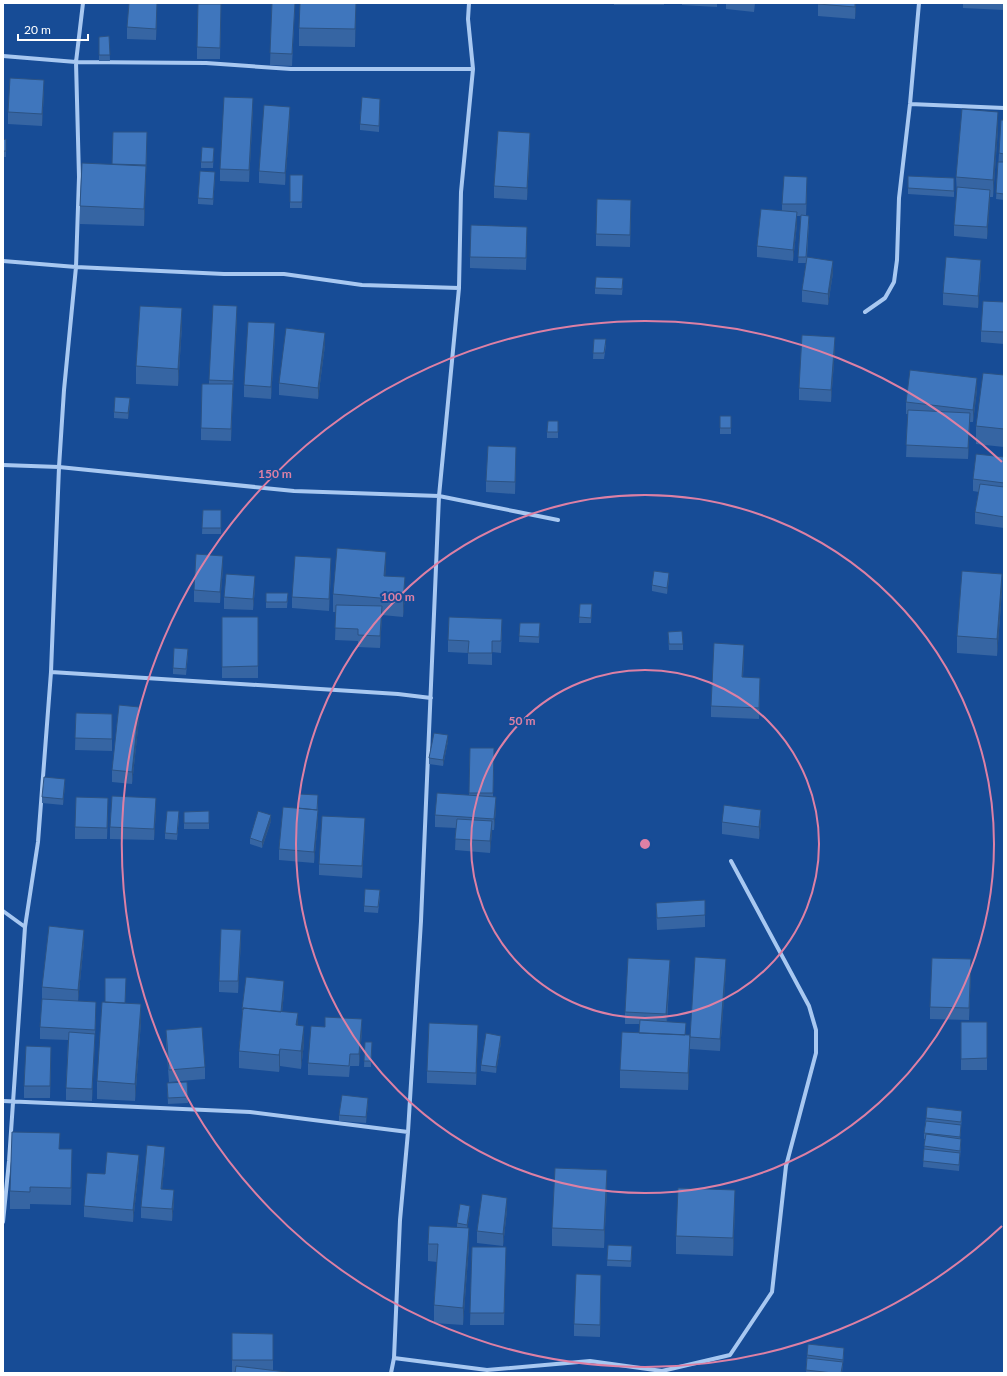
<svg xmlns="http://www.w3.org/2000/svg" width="1007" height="1376" viewBox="0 0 1007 1376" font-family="Lato,sans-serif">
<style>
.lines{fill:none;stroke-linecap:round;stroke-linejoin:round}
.minor{stroke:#a8c8f1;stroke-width:4}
.wall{fill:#3665a3}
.shaded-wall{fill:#2c5384}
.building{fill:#3f76bd;stroke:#2c5384}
.ring{fill:none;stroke:#dd80a5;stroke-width:2}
.centre{fill:#dd80a5;stroke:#174c96;stroke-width:2}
.ring-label{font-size:12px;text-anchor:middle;font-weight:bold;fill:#dd80a5;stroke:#174c96;stroke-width:4;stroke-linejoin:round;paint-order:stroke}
</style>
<rect width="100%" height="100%" fill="#174c96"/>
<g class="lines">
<path class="minor" d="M3 56 76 62 206 63 291 69H473
M910 104 1004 108
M3 261 76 267 224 274H284L362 285 459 288
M865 312 885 298 894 282 897 260 899 198 910 104 919 3
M3 465 59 467 294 491 439 496 558 520
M51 672 398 694 431 698
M3 911 25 927
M3 1101 250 1112 408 1132
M3 1222 9 1161 25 927 38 842 51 672 59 467 64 390 76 267 79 177 76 62 83 3
M394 1358 487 1370 590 1361 662 1371 730 1355 772 1292 786 1166 816 1053V1030L809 1006 731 861
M391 1373 394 1358 400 1220 408 1132 421 921 439 496 459 288 461 192 473 69 468 19 469 3"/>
</g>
<path class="wall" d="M272 3H295L292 66 270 65Z
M356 3 355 47 299 46V28Z
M614 3H664V5H614Z
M682 3H717V7L682 5Z
M726 3H755L754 12 726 9Z
M818 3H856L855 19 818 16Z
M963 3H1004V10L963 8Z
M221 4 220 59H197V47Z
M157 14 156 40 127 39V27Z
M109 36 110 61H99V37Z
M44 91 42 126 8 124V112Z
M380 105 379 132 360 130V124Z
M253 110 249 182 220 181V169Z
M290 119 285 185 259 183V171Z
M1004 120V200L996 199 999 153Z
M998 129 993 197H990L987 239 954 236V225L957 194 956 177Z
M147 132 146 177 144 226 80 224V206L112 164Z
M6 139V157H3V140Z
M530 145 527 200 494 198V186Z
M214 148 213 168H201V162Z
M290 175H303L302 208H290Z
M215 178 213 205 198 204V198Z
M954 178V197L908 194V188Z
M807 189 806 216 809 222 807 257 833 273 828 305 802 302V290L806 263H798L801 216H797V224L793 261 757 257V246L782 211V204Z
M631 212 630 247 596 246V234Z
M527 239 526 270 470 268V257Z
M981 272 978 308 943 305V293Z
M623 284 622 295 595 294V288Z
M1004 302V344L981 342V331Z
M237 318 233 392 231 441 201 440V428L209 384V380Z
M182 326 178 386 136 384V366Z
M275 335 271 399 244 397V385Z
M594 339 606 345 604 359H593Z
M325 345 318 399 279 395V383Z
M835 348 831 402 799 400V388Z
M1004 375V447L976 444V426Z
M977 390 973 422H970L968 459 906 457 908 414H906V402Z
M130 404 128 419 114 418V412Z
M720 416H731V434H720Z
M558 421V438H547V432Z
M1004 457V528L975 524V512L979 492 973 491V479Z
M516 459 515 494 486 492V481Z
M203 510H221V534H202Z
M223 568 220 603 194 602V590Z
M386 569 385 576 405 595 403 617 382 615 380 648 358 647V641L335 640 336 612H333V594Z
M331 570 329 611 292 608V597Z
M669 579 667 594 652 591V585Z
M255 588 253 610 224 609V597Z
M1002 591 997 656 957 653V636Z
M266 593H288L287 608H266Z
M580 604H592L591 623H579Z
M222 617H258V678H222Z
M520 623H540L539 643 519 642Z
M502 630 501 653 492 652V665L468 664V653L448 652V640Z
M668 632 683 644V650H669Z
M188 655 186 675 173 674V668Z
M744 657 743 677 760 689 759 719 711 717V706Z
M76 713 112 714V751L75 750Z
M139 719 132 784 112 782V770Z
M448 741 443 766 429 764V758Z
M470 748H494L493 797 496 809 494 830H492L490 853 455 850 456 828 435 827V815L469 795Z
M65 785 63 805 42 803V797Z
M318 801V821L314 863 279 860V849L298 808Z
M108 810 107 839H75V827Z
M156 810 154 840 110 839V827Z
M209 811V829H184V812Z
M179 817 177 840 165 839V833Z
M271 821 262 848 250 844V838Z
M722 822H761L759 839 722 834Z
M365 830 362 878 319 875V864Z
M380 896 378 913 364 912V906Z
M656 903 705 915V927L657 930Z
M241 941 238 993 219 992V981Z
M84 942 78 1001 96 1013 92 1101 66 1100V1088L68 1040 40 1039V1027L53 1000 42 999V987Z
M726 971 720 1051 690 1049V1037Z
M971 971 969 1020 930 1019V1007Z
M670 972 667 1022 686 1035 690 1052 688 1090 620 1088V1070L639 1033V1024H625V1012Z
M284 993 282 1012 298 1025 304 1043 301 1069 280 1066 279 1072 239 1068V1051L242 1021V1009Z
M125 1003 141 1022 135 1101 97 1099V1081Z
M961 1022H987V1070H961Z
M166 1030 205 1067V1079L169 1082 166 1042Z
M362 1031 359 1066H350L349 1077 308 1075V1063Z
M478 1037 476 1085 427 1083V1071Z
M365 1042H372L371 1067H364Z
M501 1042 496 1073 481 1071V1065Z
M51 1059 50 1098H24V1086Z
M187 1082 188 1103 168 1104 167 1083Z
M368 1104 366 1123 339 1121V1115Z
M962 1117 960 1138 961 1145 959 1171 923 1167 925 1139H924V1133L926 1118Z
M60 1149 72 1167 71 1205 30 1204V1209H10V1191Z
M165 1158 162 1189 174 1202 172 1221 141 1218V1207Z
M139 1167 133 1222 84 1217V1206L105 1174Z
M607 1188 604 1248 552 1246V1228Z
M735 1208 733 1256 676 1254V1236Z
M507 1210 503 1246 477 1243V1231Z
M470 1212 467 1228 469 1245 463 1325 434 1323V1305L437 1262 428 1261V1244L457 1227V1223Z
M608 1245 632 1252 631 1267 607 1266Z
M472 1247H506L504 1325H470Z
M601 1287 600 1337 574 1336V1324Z
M232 1333 273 1334V1371L232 1372Z
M844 1354 842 1373H806L807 1355Z"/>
<path class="shaded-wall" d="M157 3V14L156 40V29Z
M356 3 355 47V29Z
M855 3H856L855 19Z
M44 80V91L42 126V114Z
M253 98V110L249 182V170Z
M290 107V119L285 185V173Z
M998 112V129L993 197V180Z
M530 133V145L527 200V188Z
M146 166V183L144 226V209Z
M215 172V178L213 205V199Z
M807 177V189L806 216V204Z
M990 190V202L987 239V227Z
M631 200V212L630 247V235Z
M797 212V224L793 261V250Z
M981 260V272L978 308V296Z
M833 261V273L828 305V294Z
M237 306V318L233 392V381Z
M182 308V326L178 386V369Z
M275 323V335L271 399V387Z
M325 333V345L318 399V388Z
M835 337V348L831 402V390Z
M977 378V390L973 422V410Z
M233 384V396L231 441V429Z
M130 398V404L128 419V413Z
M970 413V425L968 459V448Z
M516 447V459L515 494V482Z
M386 552V569L384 593V576Z
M223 556V568L220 603V592Z
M331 558V570L329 611V599Z
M669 573V579L667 594V588Z
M1002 574V591L997 656V639Z
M255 576V588L253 610V599Z
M405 577V595L403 617V600Z
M382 606V618L380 648V636Z
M744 645V657L742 689V677Z
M760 678V689L759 719V708Z
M139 707V719L132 784V772Z
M448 735V741L443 766V760Z
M65 779V785L63 805V799Z
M496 797V809L494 830V819Z
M108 798V810L107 839V828Z
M156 798V810L154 840V829Z
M318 810V821L314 863V852Z
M761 810V822L759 839V827Z
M271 815V821L262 848V842Z
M365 818V830L362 878V866Z
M492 821V833L490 853V841Z
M84 930V942L78 1002V990Z
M241 930V941L238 993V981Z
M726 959V971L720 1051V1039Z
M971 959V971L969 1020V1008Z
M670 960V972L666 1025V1014Z
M284 981V993L281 1025V1013Z
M96 1002V1013L95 1042V1030Z
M141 1004V1022L135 1101V1084Z
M298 1013V1031L296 1025Z
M362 1019V1031L359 1066V1054Z
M478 1025V1037L476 1085V1073Z
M304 1026V1043L301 1069V1051Z
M95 1034V1045L92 1101V1089Z
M690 1035V1052L688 1090V1073Z
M501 1036V1042L496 1073V1067Z
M51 1047V1059L50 1098V1086Z
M280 1049V1066L279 1072V1055Z
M368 1098V1104L366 1123V1117Z
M165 1147V1158L161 1201V1189Z
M72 1149V1167L71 1205V1188Z
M139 1155V1167L133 1222V1210Z
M607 1170V1188L604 1248V1230Z
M174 1190V1202L172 1221V1209Z
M735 1190V1208L733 1256V1238Z
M507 1198V1210L503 1246V1234Z
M470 1206V1212L467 1231V1225Z
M469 1228V1245L463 1325V1308Z
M601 1275V1287L600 1337V1325Z"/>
<path class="building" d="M129 3H157L156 29 127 27Z
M272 3H295L292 54 270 53Z
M300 3H356L355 29 299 28Z
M818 3H855V7L818 4Z
M198 4H221L220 48 197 47Z
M109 36 110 55H99V37Z
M10 78 44 80 42 114 8 112Z
M224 97 253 98 249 170 220 169Z
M362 97 380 99 379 126 360 124Z
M264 105 290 107 285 173 259 171Z
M962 109 998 112 993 180 956 177Z
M1001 120H1004V154L999 153Z
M498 131 530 133 527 188 494 186Z
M113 132H147L146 165 112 164Z
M6 139V151H3V140Z
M202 147 214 148 213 162H201Z
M998 162H1004V194L996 193Z
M82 163 146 166 144 209 80 206Z
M200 171 215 172 213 199 198 198Z
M290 175H303L302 202H290Z
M784 176 807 177 806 204H782Z
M908 176 954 178V191L908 188Z
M957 187 990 190 987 227 954 225Z
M597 199 631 200 630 235 596 234Z
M761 209 797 212 793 250 757 246Z
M801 215 809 216 806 257H798Z
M471 225 527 227 526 258 470 257Z
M807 257 833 261 828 294 802 290Z
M946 257 981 260 978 296 943 293Z
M596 277 623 278 622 289 595 288Z
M983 301 1004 302V332L981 331Z
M213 305 237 306 233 381 209 380Z
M140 306 182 308 178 369 136 366Z
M248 322 275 323 271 387 244 385Z
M286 328 325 333 318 388 279 383Z
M802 335 835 337 831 390 799 388Z
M594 339H606L604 353H593Z
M910 370 977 378 973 410 906 402Z
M983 373 1004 375V429L976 426Z
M202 384H233L231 429 201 428Z
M115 397 130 398 128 413 114 412Z
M908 410 970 413 968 448 906 445Z
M720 416H731V428H720Z
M548 421H558V432H547Z
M488 446 516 447 515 482 486 481Z
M976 454 1004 457V483L973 479Z
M980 484 1004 487V517L975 512Z
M203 510H221V528H202Z
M337 548 386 552 384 576 405 577 403 600 333 594Z
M196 554 223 556 220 592 194 590Z
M295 556 331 558 329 599 292 597Z
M654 571 669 573 667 588 652 585Z
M962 571 1002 574 997 639 957 636Z
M226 574 255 576 253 599 224 597Z
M266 593H288L287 602H266Z
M580 604H592L591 618 579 617Z
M336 605 382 606 380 636 358 635V629L335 628Z
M222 617H258V666L222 667Z
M449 617 502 619 501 641H492V653H468L469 641 448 640Z
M520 623H540L539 637 519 636Z
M682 631 683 644H669L668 632Z
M714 643 744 645 742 677 760 678 759 708 711 706Z
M174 648 188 649 186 669 173 668Z
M119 705 139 707 132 772 112 770Z
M76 713 112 714V739L75 738Z
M434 733 448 735 443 760 429 758Z
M470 748H494L493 793H469Z
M44 777 65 779 63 799 42 797Z
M437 793 496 797 494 819 435 815Z
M299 794 318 795 317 810 298 808Z
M112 796 156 798 154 829 110 827Z
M76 797 108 798 107 828 75 827Z
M724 805 761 810 759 827 722 822Z
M283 807 318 810 314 852 279 849Z
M167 811H179L177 834 165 833Z
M209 811V823H184V812Z
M258 811 271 815 262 842 250 838Z
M322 816 365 818 362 866 319 864Z
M457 819 492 821 490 841 455 839Z
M365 889 380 890 378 907 364 906Z
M705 900V915L657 918 656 903Z
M49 926 84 930 78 990 42 987Z
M221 929 241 930 238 981H219Z
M695 957 726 959 720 1039 690 1037Z
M628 958 670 960 666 1014 625 1012Z
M932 958 971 959 969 1008 930 1007Z
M246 977 284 981 281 1012 243 1008V1010L242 1009Z
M105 978H126L125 1003 105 1002Z
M42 999 96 1002 95 1030 40 1027Z
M102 1002 141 1004 135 1084 97 1081Z
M243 1008 298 1013 296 1025 304 1026 301 1051 280 1049 279 1055 239 1051Z
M325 1017 362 1019 359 1054H350L349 1066 308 1063 311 1026 325 1027Z
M640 1020 686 1023 685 1035 639 1033Z
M961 1022H987V1058L961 1059Z
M429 1023 478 1025 476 1073 427 1071Z
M202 1027 205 1067 169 1070 166 1030Z
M69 1032 95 1034 92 1089 66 1088Z
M622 1032 690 1035 688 1073 620 1070Z
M486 1033 501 1036 496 1067 481 1065Z
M365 1042H372L371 1061H364Z
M26 1046 51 1047 50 1086H24Z
M187 1082 188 1097 168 1098 167 1083Z
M342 1095 368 1098 366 1117 339 1115Z
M927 1107 962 1111 961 1122 926 1118Z
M926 1121 961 1125 960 1137 924 1133Z
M12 1132 60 1133 59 1149H72L71 1188 30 1187V1192L10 1191Z
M926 1134 961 1139 960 1151 924 1146Z
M147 1145 165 1147 161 1189 174 1190 172 1209 141 1207Z
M924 1149 960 1153 959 1165 923 1161Z
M107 1152 139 1155 133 1210 84 1206 87 1173 105 1174Z
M555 1168 607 1170 604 1230 552 1228Z
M678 1188 735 1190 733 1238 676 1236Z
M482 1194 507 1198 503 1234 477 1231Z
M460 1204 470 1206 467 1225 457 1223Z
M429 1226 469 1228 463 1308 434 1305 438 1244H428Z
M608 1245 632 1246 631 1261 607 1260Z
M472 1247H506L504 1313H470Z
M576 1274 601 1275 600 1325 574 1324Z
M232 1333 273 1334V1360H232Z
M808 1344 844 1348 843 1360 807 1355Z
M807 1358 843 1362 841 1373H833L806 1370Z
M236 1366 295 1373H235Z"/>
<g class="ring">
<circle cx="645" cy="844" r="174"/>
<circle cx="645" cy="844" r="349"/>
<path d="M1002 1226A523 523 0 1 1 1002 462"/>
</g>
<circle cx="645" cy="844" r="6" class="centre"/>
<g class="ring-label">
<text x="275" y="478">150 m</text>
<text x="398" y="601">100 m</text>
<text x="522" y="725">50 m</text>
</g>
<rect width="1007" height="1376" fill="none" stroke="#ffffff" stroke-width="8"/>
<path d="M18 34v6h70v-6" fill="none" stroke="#ffffff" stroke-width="2"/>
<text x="24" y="34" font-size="12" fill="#ffffff" stroke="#174c96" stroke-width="3" paint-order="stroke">20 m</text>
</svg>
